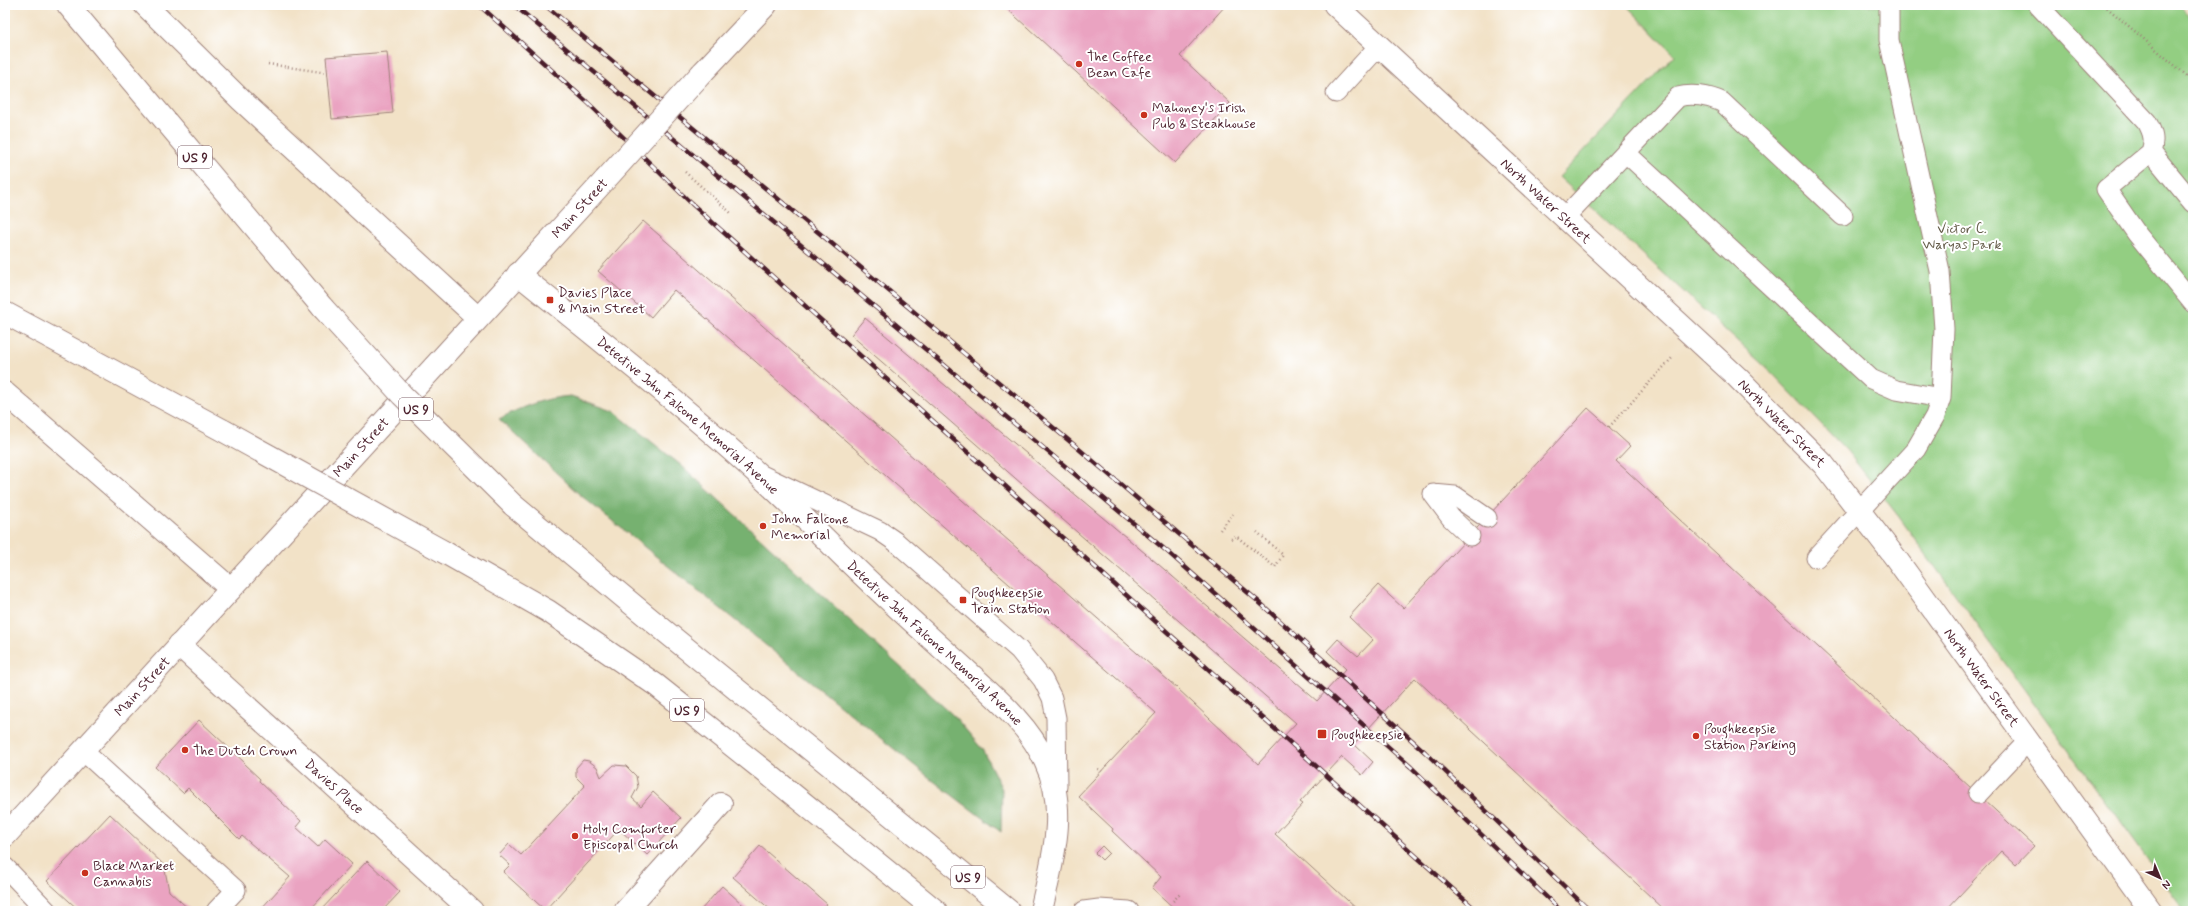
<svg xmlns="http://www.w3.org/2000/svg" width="2198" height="916" viewBox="0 0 2198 916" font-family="Mynerve,sans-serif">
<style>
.green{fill:#93ce82;stroke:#6e7656}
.forest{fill:#76b170;stroke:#60684e}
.building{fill:#eaa3c1}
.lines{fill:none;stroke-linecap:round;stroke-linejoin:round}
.lane-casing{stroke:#9e8079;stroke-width:21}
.street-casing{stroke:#9e8079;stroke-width:24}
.secondary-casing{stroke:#9e8079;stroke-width:24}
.highway-casing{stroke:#9e8079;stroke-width:24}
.path{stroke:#9e8079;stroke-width:2.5;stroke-dasharray:1 3;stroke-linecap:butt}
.lane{stroke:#fff;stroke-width:19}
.street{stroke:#fff;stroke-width:22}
.secondary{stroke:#fff;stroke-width:22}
.highway{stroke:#fff;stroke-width:22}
.rail-casing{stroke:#4a1f2b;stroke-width:4.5}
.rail{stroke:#fff;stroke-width:3;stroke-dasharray:9;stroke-linecap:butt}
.secondary-bridge-casing{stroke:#9e8079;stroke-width:24;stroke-linecap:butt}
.highway-bridge-casing{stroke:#9e8079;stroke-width:24;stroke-linecap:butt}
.secondary-bridge{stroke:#fff;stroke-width:22}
.highway-bridge{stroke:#fff;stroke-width:22}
.poi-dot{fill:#c8321e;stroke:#fff;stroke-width:1.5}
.labels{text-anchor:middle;stroke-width:4;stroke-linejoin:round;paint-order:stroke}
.shield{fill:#fff;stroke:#80626b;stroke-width:1}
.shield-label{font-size:13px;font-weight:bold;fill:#4a1f2b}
.poi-label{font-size:14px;fill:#4a1f2b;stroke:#fff;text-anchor:start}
.street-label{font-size:14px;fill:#4a1f2b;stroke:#fff}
.park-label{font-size:14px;fill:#645c49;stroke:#fff}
</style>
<rect width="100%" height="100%" fill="#fff"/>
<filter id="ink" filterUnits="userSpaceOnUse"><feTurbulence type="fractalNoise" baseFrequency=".025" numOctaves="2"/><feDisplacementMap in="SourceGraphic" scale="8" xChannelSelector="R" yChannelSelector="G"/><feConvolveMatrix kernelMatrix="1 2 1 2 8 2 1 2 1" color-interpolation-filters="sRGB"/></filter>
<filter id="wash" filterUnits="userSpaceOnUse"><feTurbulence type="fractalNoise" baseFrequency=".012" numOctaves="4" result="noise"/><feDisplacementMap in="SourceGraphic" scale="16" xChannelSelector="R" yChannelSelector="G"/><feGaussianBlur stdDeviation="0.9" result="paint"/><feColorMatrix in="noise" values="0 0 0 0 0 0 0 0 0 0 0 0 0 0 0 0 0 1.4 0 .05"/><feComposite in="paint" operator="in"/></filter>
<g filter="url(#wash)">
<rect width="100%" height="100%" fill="#f2e2c7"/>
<path class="green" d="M1626 5H2180L2193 19V911H2185L1899 517 1847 451 1772 373 1559 177 1675 55Z"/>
<path class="forest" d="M571 396 613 411 682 466 956 718 982 749 1002 789 1001 832 936 783 579 494 499 419C523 406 544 398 571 396Z"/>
<g id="blocks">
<path class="building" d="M1003 5H1226L1180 56 1230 103 1175 163Z
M387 52 393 113 332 119 326 57Z
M643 221 1177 688 1258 764 1296 723 851 335 865 318 1158 564 1317 701 1346 669 1327 651 1338 639 1358 656 1373 640 1349 617 1378 585 1403 608 1588 408 1630 446 1616 461 2034 846 2016 865 2001 851 1945 911H1666L1415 678 1354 744 1373 762 1362 775 1342 757 1300 802 1303 804 1275 834 1359 911H1197L1194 908 1191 911H1177L1152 888 1161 877 1112 831 1113 829 1078 796 1156 713 674 290 651 317 598 271Z
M199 720 245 763 244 764 260 779 259 781 301 821 296 827 318 847 325 839 352 864 309 911H259L290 877 242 836 239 839 188 788 183 793 155 767Z
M583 760 589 761 597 767 601 777 614 765 626 766 636 776 638 787 632 798 641 806 653 792 681 818 647 855 619 829 545 910 503 872 510 865 499 855 509 844 521 855 585 786 576 777V768Z
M110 814 164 865 169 891 191 911H80L47 881Z
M760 846 827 904 821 911H772L733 877Z
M1102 846 1109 853 1102 860 1095 853Z
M367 861 400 892 382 911H320Z
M722 886 750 911H700Z"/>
</g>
</g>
<g filter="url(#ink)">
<use href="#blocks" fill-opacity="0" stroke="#9e8079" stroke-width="1"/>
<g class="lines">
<defs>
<path id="lane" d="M2038 5 2147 122C2153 133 2155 140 2151 152L2106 189 2137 234 2193 303
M1336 93 1379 46
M2151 152 2193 203
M1626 153 1871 379 1896 390 1941 398
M1565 217 1678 97C1692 93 1709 96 1722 102L1843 216
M764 476 880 531 896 542 1019 650 1043 680 1052 698 1056 718 1057 787
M1433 494 1455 496 1487 518
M1433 494 1451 518 1470 536
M1816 558 1916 449 1935 416 1941 398 1944 329 1940 271 1889 40V5
M83 751 236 890 216 911
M1978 794 2028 741
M5 867 47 911
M1084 911 1099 909 1129 911"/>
<g id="street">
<path id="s1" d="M1335 5 1737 377 1823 464 1895 557 2151 911"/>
<path id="s2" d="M518 274C599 339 681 404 758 474 802 514 843 558 887 598 913 622 939 646 965 669 994 696 1028 724 1045 761 1069 810 1052 861 1041 911"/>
<path id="s3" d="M179 645 472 911"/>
<path d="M625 911 721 804"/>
</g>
<g id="secondary">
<path d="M702 73 766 5"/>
<path id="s4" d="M5 836 605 180"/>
</g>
<path id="highway" d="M68 5 323 308
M145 5 241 100 478 318
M5 313 224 431
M5 393 231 589
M513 505 650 619 1009 911
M444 552 548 611 656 685 763 770 936 911"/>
</defs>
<use href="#lane" class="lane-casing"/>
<use href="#street" class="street-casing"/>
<use href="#secondary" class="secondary-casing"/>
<use href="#highway" class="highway-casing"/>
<path class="path" d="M2104 5 2193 81
M268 64 328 73
M685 172 731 213
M1609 427 1672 358
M1220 530 1233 514
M1231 539 1236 536 1275 567 1283 555 1257 532
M1098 769 1102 771
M1173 901 1180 894"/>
<use href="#lane" class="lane"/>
<use href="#street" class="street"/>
<use href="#secondary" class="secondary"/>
<use href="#highway" class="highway"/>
<defs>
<path id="rail" d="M479 5 586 101 692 204 1477 911
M514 5 1169 553 1411 767 1561 911
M545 5 1073 444 1259 602 1425 752 1590 911"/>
</defs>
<use href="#rail" class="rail-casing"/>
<use href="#rail" class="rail"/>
<defs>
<path id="secondary-bridge" d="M605 180 702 73"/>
<path id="highway-bridge" d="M323 308 402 395 513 505
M224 431 444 552"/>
</defs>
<use href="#secondary-bridge" class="secondary-bridge-casing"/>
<use href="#highway-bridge" class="highway-bridge-casing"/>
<use href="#secondary-bridge" class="secondary-bridge"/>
<use href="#highway-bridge" class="highway-bridge"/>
</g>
</g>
<g class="poi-dot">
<circle cx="1079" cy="64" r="4"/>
<circle cx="1144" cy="115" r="4"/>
<rect x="546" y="296" width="8" height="8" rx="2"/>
<circle cx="763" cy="526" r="4"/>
<rect x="959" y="596" width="8" height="8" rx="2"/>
<rect x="1317" y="729" width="10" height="10" rx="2"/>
<circle cx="1696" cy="736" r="4"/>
<circle cx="185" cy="750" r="4"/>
<circle cx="575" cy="836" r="4"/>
<circle cx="85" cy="873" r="4"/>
</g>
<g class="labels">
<g class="shield">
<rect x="178" y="146" width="34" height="22" rx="3"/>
<rect x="399" y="398" width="34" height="22" rx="3"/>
<rect x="670" y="699" width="34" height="22" rx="3"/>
<rect x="951" y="866" width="34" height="22" rx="3"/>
</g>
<g class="shield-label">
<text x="195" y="162">US 9</text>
<text x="416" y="414">US 9</text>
<text x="687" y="715">US 9</text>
<text x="968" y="882">US 9</text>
</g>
<g class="poi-label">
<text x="1087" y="61">The Coffee<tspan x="1087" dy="16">Bean Cafe</tspan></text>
<text x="1152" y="112">Mahoney's Irish<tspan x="1152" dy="16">Pub &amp; Steakhouse</tspan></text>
<text x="558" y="297">Davies Place<tspan x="558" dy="16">&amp; Main Street</tspan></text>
<text x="771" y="523">John Falcone<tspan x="771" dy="16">Memorial</tspan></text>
<text x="971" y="597">Poughkeepsie<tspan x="971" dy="16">Train Station</tspan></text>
<text x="1704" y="733">Poughkeepsie<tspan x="1704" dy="16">Station Parking</tspan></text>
<text x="1331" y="739">Poughkeepsie</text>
<text x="193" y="755">The Dutch Crown</text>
<text x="583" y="833">Holy Comforter<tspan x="583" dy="16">Episcopal Church</tspan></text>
<text x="93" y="870">Black Market<tspan x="93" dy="16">Cannabis</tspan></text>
</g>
<g class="street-label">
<text dy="5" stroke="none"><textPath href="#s1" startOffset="288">North Water Street</textPath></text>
<text dy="5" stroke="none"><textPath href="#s4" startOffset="851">Main Street</textPath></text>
<text dy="5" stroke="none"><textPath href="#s2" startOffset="221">Detective John Falcone Memorial Avenue</textPath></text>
<text dy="5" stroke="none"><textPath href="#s1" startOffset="612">North Water Street</textPath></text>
<text dy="5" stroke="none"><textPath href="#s4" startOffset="527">Main Street</textPath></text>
<text dy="5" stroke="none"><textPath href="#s2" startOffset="557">Detective John Falcone Memorial Avenue</textPath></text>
<text dy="5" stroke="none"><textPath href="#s1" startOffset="936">North Water Street</textPath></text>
<text dy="5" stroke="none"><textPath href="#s4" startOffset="203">Main Street</textPath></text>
<text dy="5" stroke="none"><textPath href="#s3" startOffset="210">Davies Place</textPath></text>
</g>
<g class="park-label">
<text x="1962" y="233">Victor C.<tspan x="1962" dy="16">Waryas Park</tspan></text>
</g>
</g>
<rect width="2198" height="916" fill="none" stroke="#fff" stroke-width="20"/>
<g transform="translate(2160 878) rotate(136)" stroke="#ffffff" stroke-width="3" paint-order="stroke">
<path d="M0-3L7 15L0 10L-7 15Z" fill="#4a1f2b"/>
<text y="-6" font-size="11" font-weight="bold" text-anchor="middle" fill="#4a1f2b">N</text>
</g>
</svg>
